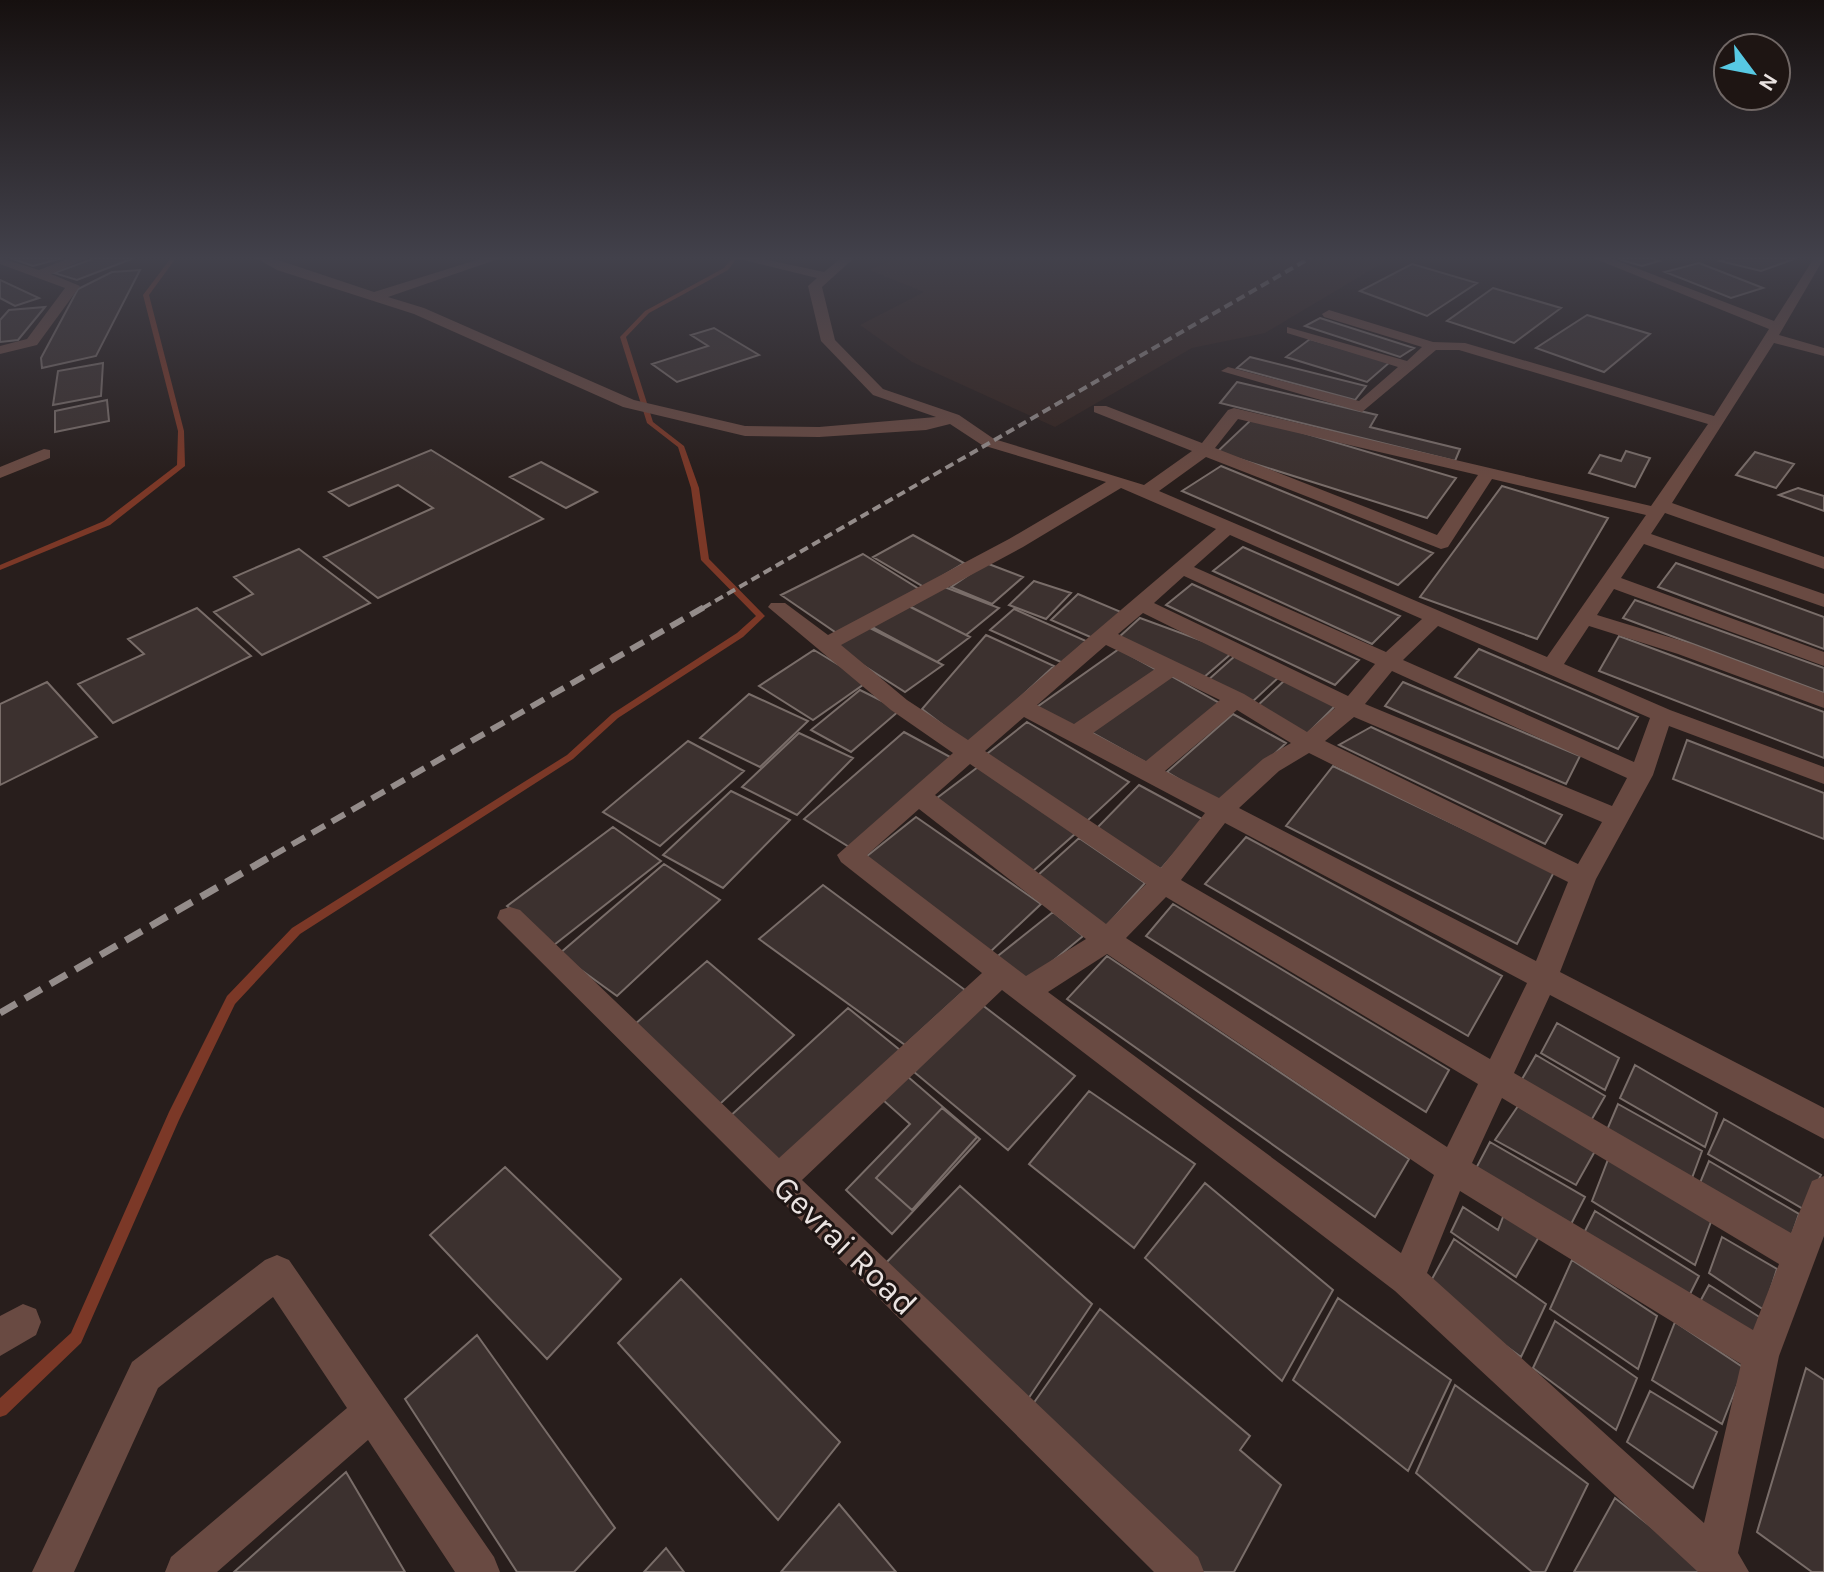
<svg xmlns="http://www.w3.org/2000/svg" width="1824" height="1572" viewBox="0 0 1824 1572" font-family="Karla,sans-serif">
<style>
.built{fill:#34241f}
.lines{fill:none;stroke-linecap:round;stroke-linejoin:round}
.stream{fill:#7b3827;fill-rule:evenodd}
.building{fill:#3c312f;stroke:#796d69;stroke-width:2}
.minor{fill:#694a42;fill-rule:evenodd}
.rail-far2{stroke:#948c8a;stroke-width:4;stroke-dasharray:9 5;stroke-linecap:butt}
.rail-far1{stroke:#948c8a;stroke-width:6;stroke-dasharray:15 8;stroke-linecap:butt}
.rail{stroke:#948c8a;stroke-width:7;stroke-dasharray:19 10;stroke-linecap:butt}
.labels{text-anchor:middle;stroke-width:6;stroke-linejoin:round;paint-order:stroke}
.near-street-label{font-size:34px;fill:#eae3e1;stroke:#1e1513}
</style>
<rect width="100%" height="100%" fill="#281e1c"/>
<path class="built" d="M897 258H1391L1265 333 1192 348 1055 427 912 362 860 325 924 292 869 270Z"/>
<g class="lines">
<path class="stream" d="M171 258H176L149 295 184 431 185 466 110 525 0 570V565L104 521 177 465 178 431 143 295Z
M732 258H737L728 270 649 313 626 337 653 422 684 446 699 488 709 559 765 616 743 637 618 718 573 759 300 934 235 1004 179 1120 81 1343 6 1415 0 1417V1398L71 1333 169 1112 227 996 292 928 567 755 612 714 737 633 756 616 701 560 691 488 678 447 647 423 620 337 645 311 724 268Z"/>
</g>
<path class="building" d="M10 258H56L59 259 33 266Z
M95 258H134L77 280 54 273Z
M1652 258 1659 261 1642 266 1618 259Z
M1728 258H1791L1794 259 1761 271 1720 261Z
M1699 263 1763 288 1731 298 1665 272Z
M1412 264 1477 283 1427 316 1360 291Z
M140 270 96 356 42 368 41 358 78 289 112 272Z
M0 280 39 298 15 306 0 298Z
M1493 288 1561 308 1514 343 1447 321Z
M45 307 18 340 0 342V320L9 310Z
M1587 315 1650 334 1604 372 1536 348Z
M1320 318 1414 348 1400 357 1305 326Z
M714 328 759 355 677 382 652 364 708 346 691 335Z
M1310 339 1390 362 1367 382 1286 357Z
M1250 357 1366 386 1355 400 1237 368Z
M103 363 101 396 53 405 58 371Z
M1237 382 1377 415 1370 427 1460 449 1455 461 1220 403Z
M107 400 109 421 55 432V411Z
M1253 418 1456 478 1427 518 1217 452Z
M431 450 543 519 378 598 324 557 433 508 398 485 349 506 329 492Z
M1626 451 1650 458 1635 487 1589 473 1600 455 1621 461Z
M1755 452 1794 464 1776 488 1736 475Z
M541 462 597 492 566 508 510 477Z
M1221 466 1433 553 1398 585 1182 491Z
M1502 486 1608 518 1537 639 1420 597Z
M1798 488 1824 496V511L1779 495Z
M913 535 964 563 924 587 873 557Z
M1243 547 1400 616 1372 644 1213 571Z
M299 549 370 603 262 655 214 612 253 594 234 577Z
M863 554 919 589 838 634 781 595Z
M986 563 1023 577 992 604 951 587Z
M1676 563 1824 617V649L1658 587Z
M1034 581 1071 593 1046 619 1009 605Z
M1192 584 1359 660 1335 685 1166 605Z
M942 586 999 608 966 635 910 607Z
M1078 594 1121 612 1095 639 1051 620Z
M1635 600 1824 668V693L1623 618Z
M905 604 970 637 937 662 872 627Z
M197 608 251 656 113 723 78 684 144 654 128 639Z
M1014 609 1086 641 1063 663 990 630Z
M1140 618 1233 652 1203 678 1118 638Z
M868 627 943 665 905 692 833 646Z
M986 635 1054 666 969 745 922 709Z
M1619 636 1824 712V758L1599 671Z
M1119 649 1157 670 1075 728 1037 707Z
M1479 649 1638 717 1618 749 1455 677Z
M814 650 867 682 813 720 759 686Z
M1236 655 1279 677 1251 703 1207 681Z
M1171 676 1221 704 1147 763 1091 732Z
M1285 680 1336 705 1307 734 1256 707Z
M47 682 97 737 0 785V704Z
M1403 682 1580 756 1566 784 1385 706Z
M860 690 900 710 851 752 811 730Z
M749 694 808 721 760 767 700 738Z
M1233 714 1286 743 1221 804 1167 772Z
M1027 722 1129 782 1087 821 983 757Z
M1371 727 1562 815 1545 844 1339 745Z
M904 732 952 758 854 850 804 819Z
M799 733 853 758 797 815 742 787Z
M1687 740 1824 793V839L1673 779Z
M688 741 744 771 660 846 603 812Z
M1333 766 1554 872 1517 944 1286 826Z
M978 767 1076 833 1032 872 933 801Z
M1139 785 1204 820 1161 869 1094 831Z
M731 791 790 820 723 888 663 855Z
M916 817 1041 904 988 954 862 860Z
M613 827 661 861 554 945 507 906Z
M1246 837 1502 976 1468 1036 1205 884Z
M1079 838 1145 883 1103 930 1037 876Z
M664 864 720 900 617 996 559 954Z
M823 885 965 990 905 1045 759 939Z
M1173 904 1449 1070 1426 1112 1146 936Z
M1053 912 1083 936 1024 985 994 959Z
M1107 956 1409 1159 1375 1217 1067 999Z
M707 961 794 1035 720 1104 634 1025Z
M981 1004 1075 1076 1008 1150 914 1072Z
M848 1008 900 1050 779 1169 727 1119Z
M1557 1023 1619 1058 1605 1090 1541 1053Z
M1536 1055 1605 1096 1588 1126 1518 1086Z
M1635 1065 1717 1113 1705 1147 1620 1098Z
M907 1076 980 1139 892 1234 846 1190 910 1124 883 1100Z
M1089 1091 1195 1164 1134 1248 1029 1164Z
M1618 1104 1702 1151 1689 1186 1604 1137Z
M1518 1106 1595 1151 1576 1185 1495 1140Z
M942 1108 977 1137 912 1210 876 1178Z
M1724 1119 1821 1175 1805 1210 1708 1154Z
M1490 1142 1585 1197 1568 1230 1473 1174Z
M1609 1157 1712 1219 1695 1265 1592 1201Z
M1709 1161 1799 1214 1788 1246 1697 1190Z
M505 1167 621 1279 547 1359 430 1235Z
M1205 1183 1333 1290 1282 1381 1145 1258Z
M960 1186 1092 1304 1026 1402 882 1267Z
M1463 1207 1498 1230 1506 1209 1541 1233 1516 1277 1451 1232Z
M1595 1211 1699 1276 1685 1304 1581 1239Z
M1722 1237 1777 1269 1764 1310 1709 1273Z
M1454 1239 1546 1304 1521 1357 1427 1288Z
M1572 1260 1657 1316 1638 1369 1550 1309Z
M681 1279 840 1442 778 1520 618 1343Z
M1709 1285 1761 1318 1748 1344 1696 1309Z
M1338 1298 1451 1380 1408 1471 1293 1380Z
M1100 1309 1250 1436 1240 1450 1281 1485 1234 1572H1201L1028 1411Z
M1555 1321 1637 1378 1616 1430 1533 1368Z
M1675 1322 1744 1368 1722 1424 1652 1380Z
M477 1335 615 1528 574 1572H517L405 1399Z
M1806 1368 1824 1380V1572H1812L1757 1532Z
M1455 1385 1588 1484 1545 1572H1532L1416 1473Z
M1650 1391 1717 1432 1693 1488 1627 1442Z
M346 1472 405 1572H234Z
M1615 1498 1708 1572H1574Z
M839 1504 896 1572H781Z
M666 1548 684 1572H644Z"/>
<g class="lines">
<path class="minor" d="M0 258 39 270 70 258H87L51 274 80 286 37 345 0 354V346L27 339 65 288 0 264Z
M256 258H272L374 292 483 258H501L388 297 424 308 634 400 745 426 819 427 936 417 873 395 821 341 808 286 817 278 735 258H758L824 272 841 258H854L822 287 835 340 883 389 959 415 994 439 1144 485 1192 451 1094 412V406H1106L1202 443 1228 410 1234 408 1651 506 1708 424 1459 350H1436L1362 412 1221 371 1228 367 1359 401 1398 367 1287 333V327L1407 361 1422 347 1324 317 1322 314 1329 310 1433 342 1465 343 1714 416 1769 329 1593 258H1610L1774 321 1814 258H1824L1779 335 1824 348V356L1774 343 1672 503 1824 557V569L1665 513 1651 534 1824 594V607L1644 544 1621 578 1824 652V666L1614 589 1597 615 1692 644 1824 693V708L1678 654 1589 626 1564 664 1670 710 1824 767V784L1669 726 1653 775 1596 879 1560 972 1824 1108V1139L1550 995 1514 1073 1791 1233 1812 1181 1824 1176V1236L1779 1356 1738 1553 1749 1572H1698L1395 1291 1002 990 802 1180 1198 1557 1204 1572H1154L497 918 500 910 510 907 520 910 779 1158 982 973 841 862 837 855 953 753 891 710 768 607 771 603H785L828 635 1009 539 1106 482 982 445 950 424 926 430 819 437 745 436 623 407 414 314 277 270ZM1238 419 1478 475 1437 535 1215 448ZM1206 457 1441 549 1448 547 1492 479 1646 515 1547 657 1159 491ZM1121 488 1216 529 968 740 907 700 841 645 1023 547ZM1230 535 1422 619 1386 652 1194 567ZM1184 576 1375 664 1348 696 1154 603ZM1143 613 1335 708 1307 732 1244 694 1118 634ZM1438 626 1650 718 1634 762 1403 660ZM1106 645 1155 669 1074 724 1037 705ZM1392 671 1627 778 1612 806 1365 704ZM1173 677 1220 700 1146 761 1093 733ZM1237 710 1291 743 1263 759 1219 798 1165 771ZM1024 717 1205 813 1161 868 985 751ZM1354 717 1602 822 1578 864 1325 741ZM1309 753 1568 882 1536 961 1239 808 1279 771ZM970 764 1146 884 1106 924 935 795ZM919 809 1086 939 1026 976 867 855ZM1225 823 1527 983 1490 1059 1181 880ZM1166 897 1478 1084 1447 1147 1126 938ZM1107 954 1434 1175 1401 1253 1048 992ZM1502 1098 1779 1264 1753 1330 1472 1163ZM1460 1191 1741 1364 1704 1523 1427 1273Z
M44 449 50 450V458L0 478V467Z
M277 1255 289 1260 494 1557 500 1572H455L368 1440 217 1572H165L171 1557 347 1408 273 1297 158 1388 74 1572H32L132 1362 265 1260Z
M23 1304 36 1309 41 1322 36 1335 0 1356V1316Z"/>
<path class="rail-far2" d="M703 608 1310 258"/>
<path class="rail-far1" d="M272 856 706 606"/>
<path class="rail" d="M0 1013 275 854"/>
</g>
<linearGradient id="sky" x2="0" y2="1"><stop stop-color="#16100f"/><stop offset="0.54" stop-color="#42414b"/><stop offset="1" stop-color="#42414b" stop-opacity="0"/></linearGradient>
<rect width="1824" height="478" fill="url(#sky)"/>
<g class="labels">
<g class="near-street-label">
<text transform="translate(846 1245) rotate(44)" y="12">Gevrai Road</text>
</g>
</g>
<g transform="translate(1752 72) rotate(122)"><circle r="38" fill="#1e1513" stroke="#706765" stroke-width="2"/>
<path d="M0-6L14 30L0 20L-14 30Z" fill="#57c9e3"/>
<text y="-12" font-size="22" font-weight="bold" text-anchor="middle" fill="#eae3e1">N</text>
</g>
</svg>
